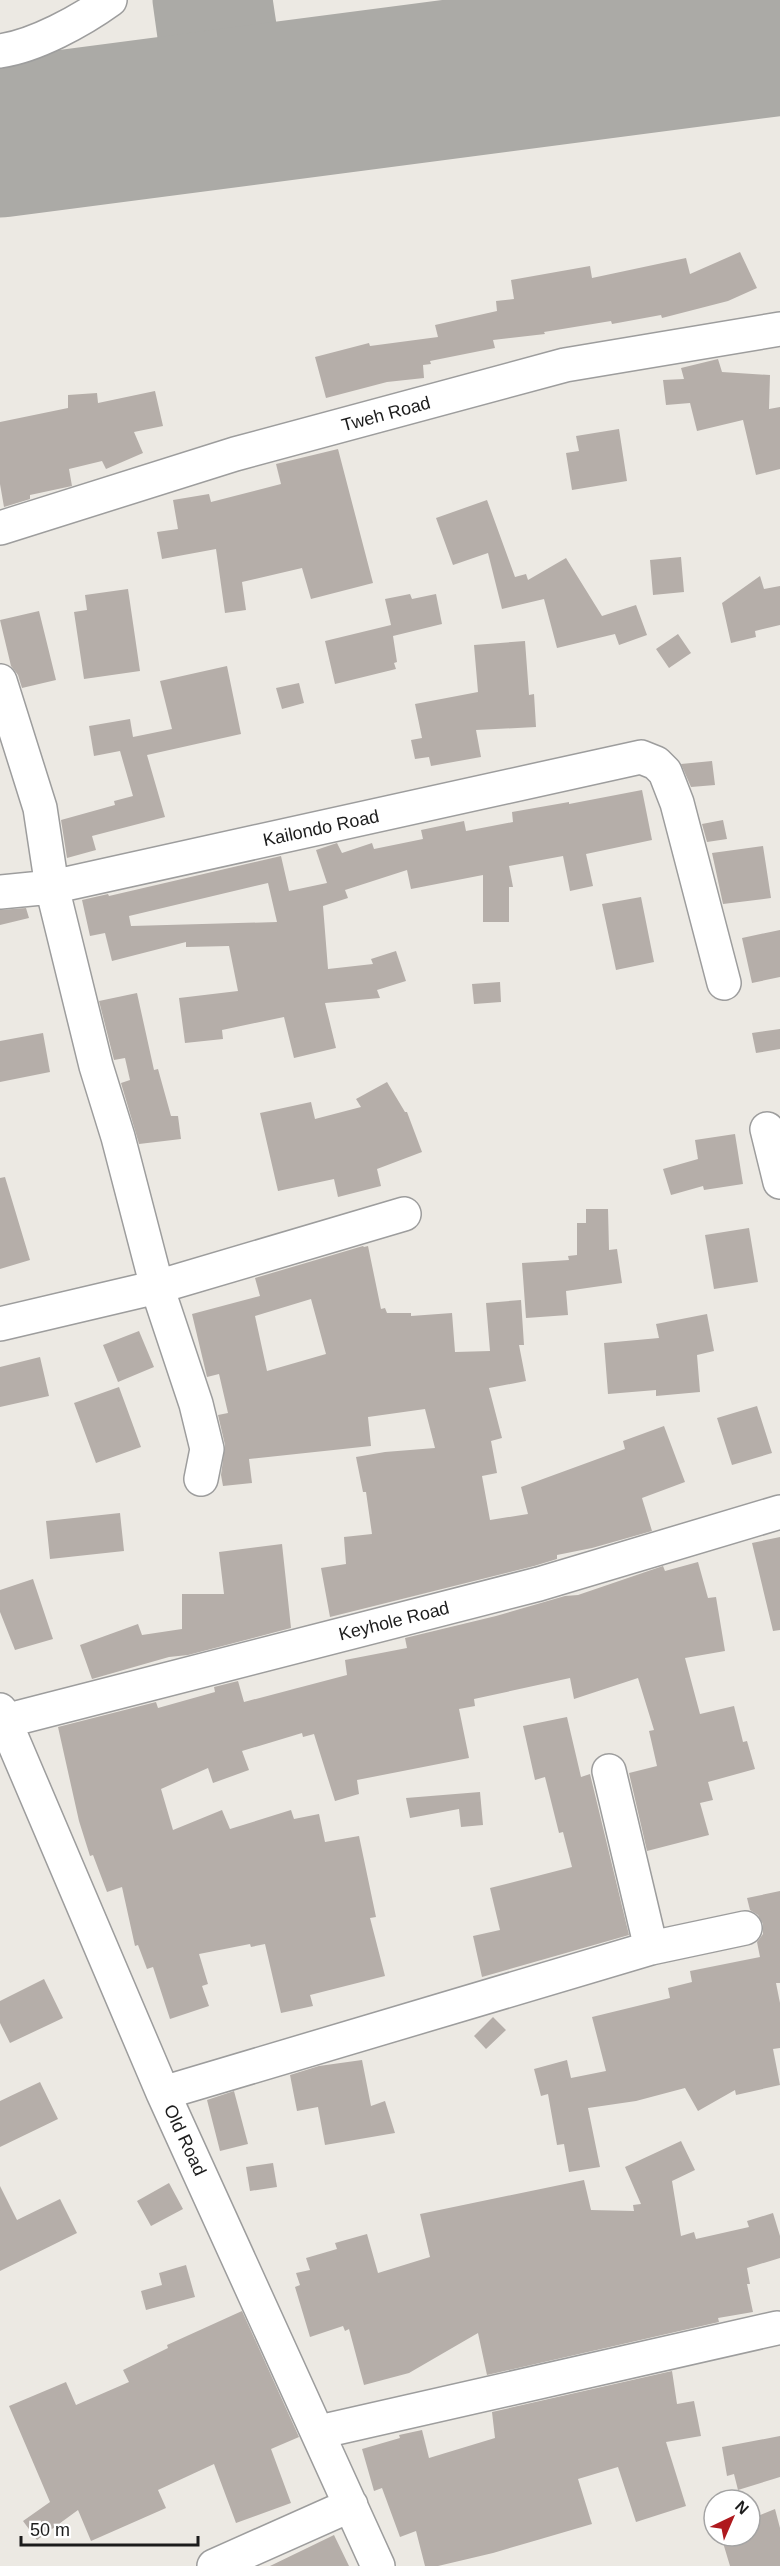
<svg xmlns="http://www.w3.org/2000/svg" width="780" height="2566" viewBox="0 0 780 2566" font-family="Helvetica,sans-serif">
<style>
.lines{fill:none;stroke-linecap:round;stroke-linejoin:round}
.taxiway{stroke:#abaaa6;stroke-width:63}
.runway{stroke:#abaaa6;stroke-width:159}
.building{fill:#b5aea9;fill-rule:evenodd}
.minor-casing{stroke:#9d9d9d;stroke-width:36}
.minor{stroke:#fff;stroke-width:33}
.labels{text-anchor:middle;stroke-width:6;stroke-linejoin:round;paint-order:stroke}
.street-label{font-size:18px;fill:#1c1c1c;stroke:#fff}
</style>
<rect width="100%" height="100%" fill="#ece9e3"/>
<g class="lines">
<path class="taxiway" d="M184 0 199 108 256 100 241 0"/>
<path class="runway" d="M0 138 780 36"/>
</g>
<path class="building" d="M740 252 757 288 728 301 662 318 661 315 612 324 611 321 544 332 545 334 493 340 495 348 430 361 431 364 423 365 424 378 387 382 326 398 315 357 369 343 370 346 438 337 435 325 497 311 496 301 514 299 511 280 590 266 592 278 686 258 690 274Z
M718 359 722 372 770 375 769 409 780 407V469L756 475 743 420 697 431 690 403 666 405 663 380 684 379 681 368Z
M155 391 163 426 134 432 143 453 106 469 102 461 69 469 72 486 30 495V499L4 507 0 484V422L68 408V395L97 393 98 403Z
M619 429 627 481 572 490 566 453 579 451 576 436Z
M338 449 373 583 311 599 302 568 242 582 246 610 225 613 216 549 162 559 157 532 178 529 173 500 209 494 211 502 281 484 276 464Z
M487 500 515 577 526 574 528 580 566 558 602 616 636 605 647 635 619 645 615 634 557 648 544 599 502 609 488 553 453 565 436 518Z
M681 557 684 592 653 595 650 560Z
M760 576 764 589 780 586V625L755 631 756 637 731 643 722 603Z
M128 589 140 671 84 679 74 612 87 610 85 595Z
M410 594 412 599 436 594 442 624 393 636 397 662 394 663 396 669 335 684 325 641 391 625 385 599Z
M39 611 56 680 22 688 18 675 11 666 0 620Z
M678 634 691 653 669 668 656 649Z
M525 641 529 695 534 694 536 727 476 730 481 757 431 766 429 757 415 759 411 740 422 738 415 704 478 692 474 645Z
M227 666 241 734 147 755 165 817 92 836 96 850 67 858 61 820 115 805 114 801 133 796 120 751 94 756 89 726 130 719 133 737 172 729 160 681Z
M299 683 304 703 282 709 276 688Z
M712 761 715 785 691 787 681 764Z
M642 790 652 840 586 854 593 886 570 891 563 856 509 866 513 887H509V922H483V875L411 889 407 870 345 890 348 898 323 906 328 969 373 964 371 959 396 951 406 981 377 990 380 998 325 1003 336 1048 294 1058 284 1017 222 1030 223 1039 185 1043 179 998 238 991 229 946 186 947V942L112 961 105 933 90 936 82 900 108 894 109 896 281 856 289 891 327 883 316 850 337 843 342 853 372 843 374 849 423 839 421 830 464 821 466 831 513 822 512 812 569 802V804ZM268 883 277 922 131 926 129 916Z
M723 820 727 839 707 842 702 824Z
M763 846 771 898 723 904 712 853Z
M641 897 654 962 616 970 602 904Z
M26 908 29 918 0 925V910Z
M780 930V977L752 983 742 938Z
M500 982 501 1002 474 1004 472 984Z
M137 993 154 1070 158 1069 171 1116H178L181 1139 139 1144 121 1083 130 1080 125 1058 114 1060 99 1001Z
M780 1029V1049L756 1053 752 1033Z
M43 1033 50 1072 0 1082V1041Z
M387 1082 405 1112H407L422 1152 377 1169 381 1186 338 1197 334 1179 278 1191 260 1113 311 1102 315 1119 361 1107 356 1099Z
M735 1134 743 1184 704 1190 703 1186 671 1195 663 1169 698 1159 695 1140Z
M5 1177 30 1260 0 1269V1178Z
M586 1209H608L609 1250 617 1249 622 1283 566 1291 568 1315 526 1318 522 1263 569 1260 568 1256 577 1255V1223H586Z
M749 1228 758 1282 714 1289 705 1235Z
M363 1246 364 1247 368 1246 381 1309 385 1308 387 1313H411V1316L452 1313 455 1352 490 1351 486 1303 521 1300 524 1345H519L526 1381 489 1388 502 1438 491 1441 497 1473 482 1476 490 1520 528 1514 521 1487 625 1449 623 1441 664 1426 685 1482 642 1498 652 1531 592 1548 557 1555V1559L534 1566 330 1617 321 1568 346 1564 344 1537 372 1534 366 1492H363L356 1457 385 1452 435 1448 425 1409 368 1417 371 1446 249 1459 252 1483 223 1486 221 1475 225 1445 218 1415 228 1413 219 1374 207 1377 192 1314 260 1296 255 1278ZM311 1299 326 1354 267 1371 255 1316Z
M707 1314 714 1351 697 1355 700 1392 656 1396V1390L608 1394 604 1343 659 1338 656 1324Z
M139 1331 154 1367 118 1382 103 1345Z
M40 1357 49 1396 0 1407V1367Z
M119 1387 141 1447 96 1463 74 1403Z
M757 1406 772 1453 732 1465 717 1418Z
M120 1513 124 1551 50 1559 46 1521Z
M780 1537V1630L773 1631 752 1543Z
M282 1544 291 1628 188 1655 169 1657 92 1679 80 1645 138 1624 142 1635 182 1629V1594H224L219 1552Z
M698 1562 708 1598 716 1597 725 1651 685 1658 700 1714 734 1706 743 1742 747 1741 755 1769 708 1782 713 1800 700 1803 709 1835 647 1851 629 1773 657 1766 649 1731 654 1730 638 1678 574 1699 570 1678 474 1699 475 1706 459 1709 469 1758 357 1780 359 1794 335 1801 314 1734 303 1737 302 1733 242 1751 249 1770 213 1783 208 1768 161 1789 173 1830 222 1810 230 1829 291 1810 294 1819 319 1814 325 1842 359 1836 376 1917 370 1918 385 1976 310 1995 313 2006 281 2013 265 1944 251 1947 250 1944 199 1954 208 1984 202 1986 209 2006 170 2019 153 1967 147 1969 138 1945 135 1946 122 1887 107 1892 93 1855 90 1856 79 1821 58 1727 156 1702 158 1708 215 1692 214 1687 238 1681 244 1702 347 1675 345 1660 407 1648 405 1638 496 1616 565 1596 578 1595 663 1566 665 1571Z
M33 1579 53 1639 15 1650 0 1612V1590Z
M567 1717 581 1777 590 1774 629 1935 482 1977 473 1936 500 1930 490 1888 572 1867 563 1832 559 1833 545 1777 535 1780 523 1726Z
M480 1792 483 1825 461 1827 459 1809 410 1818 406 1798Z
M780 1891V1983H776L780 2003V2048L773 2049 780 2085 736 2095 735 2090 698 2111 685 2088 636 2101 588 2108 600 2167 569 2172 564 2144 557 2145 548 2094 541 2096 534 2069 567 2060 571 2078 606 2071 592 2017 670 1998 668 1988 692 1982 690 1971 760 1957 757 1942 763 1934V1924L758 1915 750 1910 747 1898Z
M44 1979 63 2018 10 2043 0 2023V2001Z
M493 2017 506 2030 486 2049 474 2036Z
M362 2060 371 2106 385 2101 395 2133 325 2145 318 2107 297 2111 290 2075 319 2066Z
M40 2082 58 2119 0 2147V2101Z
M234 2091 248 2144 220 2151 207 2100Z
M681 2141 695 2170 672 2181 681 2236 694 2232 696 2239 749 2227 747 2221 773 2213 780 2236V2258L747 2268 750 2284H747L753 2312 718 2318 719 2322 487 2375 478 2333 409 2373 364 2385 349 2329 345 2331 343 2326 310 2337 295 2287 300 2285 296 2273 310 2270 306 2258 337 2249 335 2243 367 2234 378 2273 430 2257 420 2214 584 2180 591 2210 634 2211 633 2205 641 2204 625 2167Z
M273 2163 277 2187 250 2191 246 2167Z
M169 2183 183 2209 151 2226 137 2201Z
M0 2186 17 2220 60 2199 77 2233 0 2271Z
M186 2265 195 2297 146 2310 141 2291 162 2285 159 2273Z
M242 2311 299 2437 271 2449 291 2503 236 2523 214 2464 158 2490 166 2508 91 2541 78 2510 37 2540 23 2521 50 2502 9 2406 66 2382 76 2405 129 2382 123 2370 168 2348 167 2345Z
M672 2371 677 2404 694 2401 701 2436 666 2442 686 2506 636 2522 618 2467 578 2479 592 2524 493 2553 438 2566H425L416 2531 400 2537 382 2488 374 2491 362 2449 400 2438 399 2435 422 2430 429 2458 495 2438 492 2412Z
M780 2436V2477L738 2490 734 2474 727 2476 722 2447Z
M775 2509 780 2528V2566H730L721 2536H750V2519Z
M334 2535 349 2566H270Z"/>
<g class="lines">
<defs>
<path id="minor" d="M0 51C35 46 81 21 110 0
M0 528 235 454 565 365 780 329
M0 681 40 808 52 887 96 1066 118 1137 157 1287 196 1404 207 1449 201 1479
M0 892 52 887 641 757 656 763 665 772 677 803 724 983
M767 1129 780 1182
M0 1324 157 1287 404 1214
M0 1710 163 2093 378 2566
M5 1721 539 1584 780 1512
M609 1771 651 1948
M163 2093 651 1948 745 1928
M319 2432 777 2328
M214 2566 351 2505"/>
</defs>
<use href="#minor" class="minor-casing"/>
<use href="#minor" class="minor"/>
</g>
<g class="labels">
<g class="street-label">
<text transform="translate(386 414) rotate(-15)" y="6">Tweh Road</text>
<text transform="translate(321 828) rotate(-12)" y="6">Kailondo Road</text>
<text transform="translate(394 1621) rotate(-14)" y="6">Keyhole Road</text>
<text transform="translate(185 2140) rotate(65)" y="6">Old Road</text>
</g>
</g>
<g transform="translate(732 2518) rotate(44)"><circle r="28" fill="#ffffff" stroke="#a4a4a4" stroke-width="1.5"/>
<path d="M0-4.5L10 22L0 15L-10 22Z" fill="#af191e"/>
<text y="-9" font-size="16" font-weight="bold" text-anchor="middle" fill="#1c1c1c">N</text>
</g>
<path d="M21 2536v9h177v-9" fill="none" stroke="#1c1c1c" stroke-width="3"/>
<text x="30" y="2536" font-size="18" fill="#1c1c1c" stroke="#ffffff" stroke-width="4.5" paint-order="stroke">50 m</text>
</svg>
